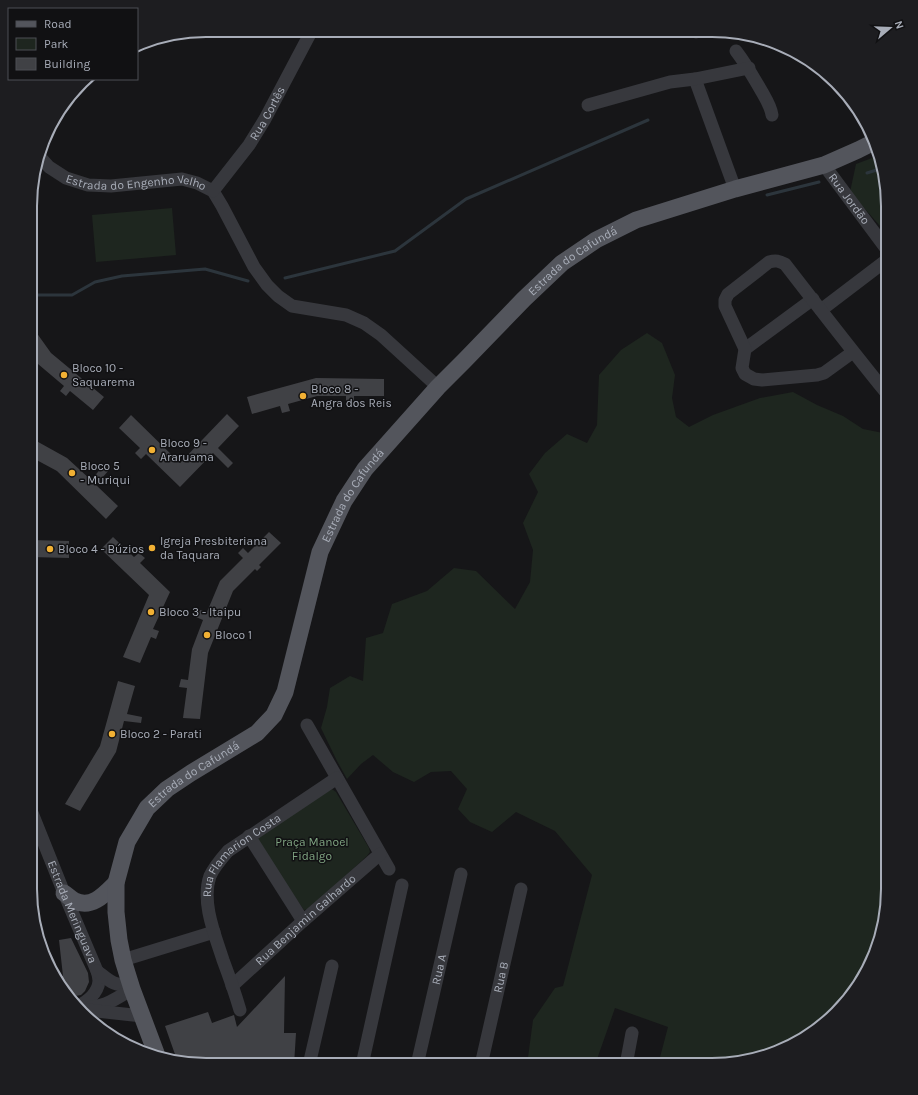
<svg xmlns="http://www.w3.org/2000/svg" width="918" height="1095" viewBox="0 0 918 1095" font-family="Karla,sans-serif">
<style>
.green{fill:#1e261f}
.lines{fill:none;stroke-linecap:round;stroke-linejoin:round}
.stream{stroke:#2c353c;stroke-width:3}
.building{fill:#404145}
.minor{stroke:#37383d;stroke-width:13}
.major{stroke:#53555c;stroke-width:17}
.poi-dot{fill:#f2b134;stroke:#111113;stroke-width:1.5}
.labels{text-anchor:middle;stroke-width:3;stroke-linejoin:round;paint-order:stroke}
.street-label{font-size:12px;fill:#a8adb8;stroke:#111113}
.poi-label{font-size:12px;fill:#a8adb8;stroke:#111113;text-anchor:start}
.park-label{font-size:12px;fill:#7fa381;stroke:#111113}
.rim{fill:none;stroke:#a8adb8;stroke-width:2}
</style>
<rect width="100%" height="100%" fill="#161618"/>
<path class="green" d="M880 155 882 160 888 206V235L850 192 856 164Z
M172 208 176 255 96 262 92 215Z
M647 333 662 343 675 375 672 398 676 417 689 427 713 415 760 398 793 392 817 405 843 416 863 429 888 434V901L879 946 861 982 855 981 853 992 800 1041 723 1065H658L668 1027 615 1008 595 1065H527L533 1020 555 988 563 986 592 875 555 831 516 812 492 832 470 822 458 809 467 789 451 771 431 772 414 782 393 772 373 755 361 764 347 779 337 761 321 728 327 707 330 688 350 676 363 681 366 638 383 633 392 604 427 591 454 568 476 571 515 609 530 582 533 550 523 523 538 492 529 474 545 453 567 434 587 443 597 425 599 375 621 350Z
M332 789 336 792 369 848 370 852 367 856 309 909 304 910 257 843 258 834Z"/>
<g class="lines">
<path class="stream" d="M867 173 883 168
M767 195 819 182
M285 278 395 251 466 199 648 120
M31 295H72L95 282 122 276 205 269 248 281"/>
</g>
<path class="building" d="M31 325 51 353 104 397 93 410 70 391 66 396 60 391 64 386 38 364 31 355Z
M316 378 384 379V396H354V402H346V396H317L288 404 290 411 282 413 280 406 252 414 247 397Z
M227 414 239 426 218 448 233 463 228 468 213 453 180 487 146 454 141 459 135 453 140 448 119 428 131 415 180 463Z
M31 438 67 458 91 480 104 465 109 470 96 485 118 506 106 519 57 471 31 457Z
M269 532 281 543 259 565 261 567 257 571 255 569 233 591 208 653 200 719 183 718 187 688 179 687 181 679 188 680 192 649 203 620 196 617 200 610 207 612 220 581 243 558 238 553 243 548 248 553Z
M113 537 134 557 139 553 145 558 140 563 170 592 153 629 159 631 156 639 151 637 140 663 123 657 149 595 101 549Z
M31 540 69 541V558L31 557Z
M118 681 135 686 127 714 142 717 141 723 124 721 116 752 80 811 65 804 100 746Z
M71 938 88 973 89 982 85 991 81 995 69 997 54 977 63 976 59 940Z
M285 976 284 1033H296L294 1065H194L177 1060 165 1026 208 1012 212 1023 234 1015 237 1027Z"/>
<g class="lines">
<g class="minor">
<path d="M696 32V31"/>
<path d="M736 51C746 64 754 78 762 92 766 99 771 107 772 115"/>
<path d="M695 79 735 189"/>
<path d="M588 105 670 82 695 79 749 68"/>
<path id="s1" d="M40 157 49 167 66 178 88 185 111 186 182 179 197 183 213 191 222 206 254 267 267 285 278 296 292 306 346 315 364 323 381 335 438 387"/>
<path id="s2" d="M824 165 888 251"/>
<path id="s3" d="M213 191 249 145 265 119 312 30"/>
<path d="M821 310 888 259"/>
<path d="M745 349 813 299"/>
<path d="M853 352 824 373 817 375 762 380 754 379 745 374 742 368 745 349 725 306V300L728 294 769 262C776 260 779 261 785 264 819 308 853 352 888 395"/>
<path d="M307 725 389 869"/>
<path id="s4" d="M30 808 64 893 97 971C98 974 99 978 99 981 98 993 87 1002 76 1007"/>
<path d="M249 836 303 921"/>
<path d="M123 960 214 932"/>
<path d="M97 971C111 982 112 985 130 985"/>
<path id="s5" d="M232 986 303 921 380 854"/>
<path d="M91 1007C106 1006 119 997 132 989"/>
<path d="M78 1009 142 1016"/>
<path id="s6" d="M240 1010C235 993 229 976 223 960 215 935 201 902 210 876 214 867 221 859 228 851L337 778"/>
<path d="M309 1065 332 966"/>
<path d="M362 1065 402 885"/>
<path id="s7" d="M417 1065 461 874"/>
<path id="s8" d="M481 1065 521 889"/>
<path d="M626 1065 632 1033"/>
</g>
<g class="major">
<path d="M64 893C67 895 71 899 75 901 92 909 105 894 116 883"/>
<path id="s9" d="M156 1053 132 989 123 960 119 940 116 912V883L127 842 147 808 167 789 191 773 257 733 274 715 285 692 320 552 344 501 365 469 438 387 464 361 524 299 562 263 596 240 636 220 735 189 824 165 858 150 874 142"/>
</g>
</g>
<g class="poi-dot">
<circle cx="64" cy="375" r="4"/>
<circle cx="303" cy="396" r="4"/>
<circle cx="152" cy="450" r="4"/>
<circle cx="72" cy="473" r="4"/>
<circle cx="152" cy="548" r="4"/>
<circle cx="50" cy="549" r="4"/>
<circle cx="151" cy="612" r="4"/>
<circle cx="207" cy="635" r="4"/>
<circle cx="112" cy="734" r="4"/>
</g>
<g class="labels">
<g class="street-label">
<text dy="4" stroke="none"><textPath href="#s3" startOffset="95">Rua Cortês</textPath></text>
<text dy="4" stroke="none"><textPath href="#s1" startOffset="105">Estrada do Engenho Velho</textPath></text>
<text dy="4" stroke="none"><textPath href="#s2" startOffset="42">Rua Jordão</textPath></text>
<text dy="4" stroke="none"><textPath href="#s9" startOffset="976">Estrada do Cafundá</textPath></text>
<text dy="4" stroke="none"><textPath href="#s9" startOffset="652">Estrada do Cafundá</textPath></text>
<text dy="4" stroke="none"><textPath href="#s9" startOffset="316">Estrada do Cafundá</textPath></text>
<text dy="4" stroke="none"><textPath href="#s6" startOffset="175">Rua Flamarion Costa</textPath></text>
<text dy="4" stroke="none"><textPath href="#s4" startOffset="112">Estrada Meringuava</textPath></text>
<text dy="4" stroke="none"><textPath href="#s5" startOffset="99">Rua Benjamin Galhardo</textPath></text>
<text dy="4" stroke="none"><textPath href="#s7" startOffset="98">Rua A</textPath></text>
<text dy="4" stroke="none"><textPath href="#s8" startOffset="90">Rua B</textPath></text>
</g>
<g class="poi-label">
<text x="72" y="372">Bloco 10 -<tspan x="72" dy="14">Saquarema</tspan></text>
<text x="311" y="393">Bloco 8 -<tspan x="311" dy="14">Angra dos Reis</tspan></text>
<text x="160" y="447">Bloco 9 -<tspan x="160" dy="14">Araruama</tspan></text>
<text x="80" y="470">Bloco 5<tspan x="80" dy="14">- Muriqui</tspan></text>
<text x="160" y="545">Igreja Presbiteriana<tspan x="160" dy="14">da Taquara</tspan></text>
<text x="58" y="553">Bloco 4 - Búzios</text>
<text x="159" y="616">Bloco 3 - Itaipu</text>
<text x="215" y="639">Bloco 1</text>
<text x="120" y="738">Bloco 2 - Parati</text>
</g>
<g class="park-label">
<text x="312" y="846">Praça Manoel<tspan x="312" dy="14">Fidalgo</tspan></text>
</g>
</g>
<path d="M0 0H918V1095H0ZM206 37H712A169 169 0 0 1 881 206V889A169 169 0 0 1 712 1058H206A169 169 0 0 1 37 889V206A169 169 0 0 1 206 37Z" fill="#1d1d20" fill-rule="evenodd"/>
<path class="rim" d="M206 37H712A169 169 0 0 1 881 206V889A169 169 0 0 1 712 1058H206A169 169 0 0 1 37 889V206A169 169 0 0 1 206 37Z"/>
<rect x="8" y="8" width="130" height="72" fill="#111113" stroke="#4d4f55"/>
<rect x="16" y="21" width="20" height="6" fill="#53555c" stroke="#4d4f55"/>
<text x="44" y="28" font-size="12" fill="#a8adb8">Road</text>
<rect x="16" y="38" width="20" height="12" fill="#1e261f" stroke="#4d4f55"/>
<text x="44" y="48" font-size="12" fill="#a8adb8">Park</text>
<rect x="16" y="58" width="20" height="12" fill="#404145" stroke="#4d4f55"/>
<text x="44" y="68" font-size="12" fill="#a8adb8">Building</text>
<g transform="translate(890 28) rotate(71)" stroke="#111113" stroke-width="3" paint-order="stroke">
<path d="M0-3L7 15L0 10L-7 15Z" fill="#a8adb8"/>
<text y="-6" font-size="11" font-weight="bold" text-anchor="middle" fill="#a8adb8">N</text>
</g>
</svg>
